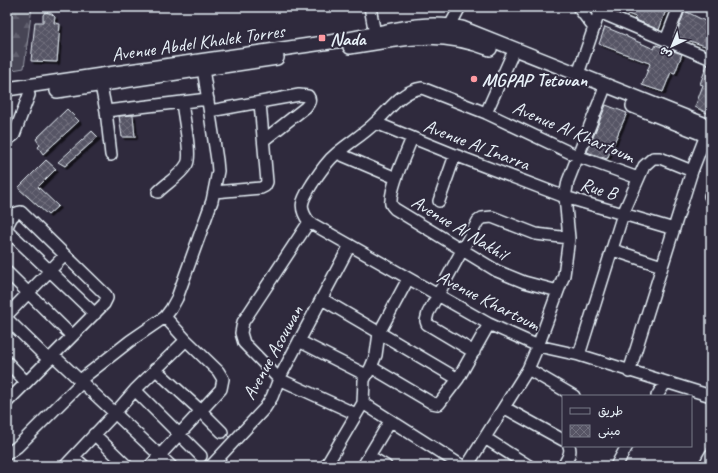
<svg xmlns="http://www.w3.org/2000/svg" width="718" height="473" viewBox="0 0 718 473" font-family="Caveat,'Playpen Sans Arabic',sans-serif">
<style>
.forest{fill:url(#forest-firs);stroke:#979aa6}
.building{fill:url(#building-cross-hatch);stroke:#e8f1f8;filter:url(#shadow)}
.lines{fill:none;stroke-linecap:round;stroke-linejoin:round}
.minor-casing{stroke:#e8f1f8;stroke-width:14}
.major-casing{stroke:#e8f1f8;stroke-width:16}
.minor{stroke:#2f2a3d;stroke-width:11}
.major{stroke:#2f2a3d;stroke-width:13}
.poi-dot{fill:#ff9aa2;stroke:#2f2a3d;stroke-width:1.5}
.labels{text-anchor:middle;stroke-width:4;stroke-linejoin:round;paint-order:stroke}
.poi-label{font-size:19px;font-weight:bold;fill:#e8f1f8;stroke:#2f2a3d;text-anchor:start}
.street-label{font-size:19px;fill:#e8f1f8;stroke:#2f2a3d}
</style>
<defs>
<pattern id="forest-firs" width="22" height="20" patternUnits="userSpaceOnUse"><rect width="22" height="20" fill="#464455"/><path d="M5 1l3.5 6h-7zM16 11l3.5 6h-7z" fill="#615f6e"/></pattern>
<pattern id="building-cross-hatch" width="8" height="8" patternUnits="userSpaceOnUse"><rect width="8" height="8" fill="#575565"/><path d="M0 0l8 8M0 8l8-8" fill="none" stroke="#6f6e7c"/></pattern>
<filter id="shadow"><feDropShadow dx="2.5" dy="2.5" stdDeviation="0" flood-color="#0009"/></filter>
</defs>
<rect width="100%" height="100%" fill="#2f2a3d"/>
<filter id="ink" filterUnits="userSpaceOnUse"><feTurbulence type="fractalNoise" baseFrequency=".025" numOctaves="2"/><feDisplacementMap in="SourceGraphic" scale="8" xChannelSelector="R" yChannelSelector="G"/><feConvolveMatrix kernelMatrix="1 2 1 2 8 2 1 2 1" color-interpolation-filters="sRGB"/></filter>
<g filter="url(#ink)">
<path class="forest" d="M7 7H32L24 68 7 71Z"/>
<path class="building" d="M611 7H667L659 30 634 19 636 17 611 8Z
M685 11 711 24V48L678 37 679 33 677 32Z
M45 12 52 14 55 17 54 23 60 24 57 62 31 61 35 22H43V15Z
M605 27 627 36V37L654 49 656 45 682 54 675 73 671 72 663 92 642 85 650 64 649 63 599 44Z
M707 65 711 66V115L695 107 703 85 700 84Z
M606 105 627 113 607 159 587 152Z
M67 109 79 121 43 154 38 147 40 145 36 139Z
M133 115 135 137H122L119 116Z
M92 131 98 137 65 166 58 162Z
M46 160 56 169 38 187 58 206 48 215 18 188Z"/>
<g class="lines">
<defs>
<path id="minor" d="M370 7 375 34
M578 7 594 28
M599 12 711 59
M446 33 460 7
M666 40 679 7
M578 74 601 7
M99 76 106 111 111 155
M106 111 208 99
M210 111 299 95 308 96C311 100 309 103 306 107L264 140
M486 113 511 57
M376 123 455 155 565 197 674 229
M412 138C406 153 391 185 391 201 390 204 392 206 395 209L497 271 524 282 558 291
M7 140 14 135 29 95
M337 153 396 178
M638 178 577 156 486 113 422 88C401 91 390 109 376 122 364 134 350 142 337 153 327 161 320 172 312 184 303 199 297 206 309 222L489 324 538 346 579 355 711 396
M158 192C167 183 181 175 187 164 192 155 183 114 182 102
M214 192 261 188 265 186 267 182 260 103
M710 196 711 194
M439 201 455 155
M309 222 243 322 241 333 244 343 279 379 356 414
M7 227C10 220 12 213 21 212L106 295 107 298 104 304 7 402
M7 230 95 314
M613 250 662 266
M7 272 72 336
M322 299 458 379
M7 315 65 255
M7 319 49 360
M299 341 366 375
M474 352 427 324 426 321 428 313 478 221 482 218 492 217 536 234 569 238
M579 355 623 214 644 166 653 158H660L692 171
M54 356 171 466
M7 362 26 382
M371 367 432 403 437 404H439L458 379 489 324
M155 369 201 411 222 432
M528 369 574 396
M629 372 692 171 706 135
M79 381 130 341 165 317 171 309 177 298 212 201 218 171 217 160 202 62
M135 390 201 456
M657 396 665 383
M363 403 462 466
M505 408 563 440
M94 434 127 466
M485 438 529 466
M7 454 17 447 81 383
M369 456 386 466
M74 457 84 466
M65 466 115 413 135 390 186 340
M150 466 221 389 223 379 218 371 186 340 165 317
M211 466 265 408 272 397 279 379 350 245
M326 466 363 403 364 380 371 367 376 355 379 333 408 279
M363 466 390 421
M467 466 528 369 538 346 558 291 564 275 569 238 565 197 568 181 606 85
M563 466C567 460 572 453 569 446
M616 466 627 446
M704 466 711 454"/>
<path id="major" d="M350 47C404 39 437 29 490 49
M7 89C117 73 227 56 337 41 378 35 420 18 462 28L711 127
M57 91 277 58
M633 106 711 137"/>
</defs>
<use href="#minor" class="minor-casing"/>
<use href="#major" class="major-casing"/>
<use href="#minor" class="minor"/>
<use href="#major" class="major"/>
</g>
</g>
<g class="poi-dot">
<rect x="318" y="34" width="8" height="8" rx="2"/>
<circle cx="474" cy="79" r="4"/>
</g>
<g class="labels">
<g class="poi-label">
<text x="330" y="45">Nada</text>
<text x="482" y="86">MGPAP Tetouan</text>
</g>
<g class="street-label">
<text transform="translate(198 42) rotate(-8)" y="7">Avenue Abdel Khalek Torres</text>
<text transform="translate(574 131) rotate(23)" y="7">Avenue Al Khartoum</text>
<text transform="translate(477 144) rotate(21)" y="7">Avenue Al Inarra</text>
<text transform="translate(599 188) rotate(17)" y="7">Rue B</text>
<text transform="translate(460 227) rotate(31)" y="7">Avenue Al Nakhil</text>
<text transform="translate(489 300) rotate(27)" y="7">Avenue Khartoum</text>
<text transform="translate(272 352) rotate(-61)" y="7">Avenue Asouwan</text>
</g>
</g>
<rect width="718" height="473" fill="none" stroke="#2f2a3d" stroke-width="24"/>
<rect x="12" y="12" width="694" height="449" fill="none" stroke="#e8f1f8" stroke-width="1.5" filter="url(#ink)"/>
<rect x="562" y="395" width="130" height="52" fill="#2f2a3d" stroke="#797a88"/>
<rect x="570" y="408" width="20" height="6" fill="#2f2a3d" stroke="#797a88"/>
<text x="598" y="415" font-size="12" fill="#e8f1f8">طريق</text>
<rect x="570" y="425" width="20" height="12" fill="url(#building-cross-hatch)" stroke="#797a88"/>
<text x="598" y="435" font-size="12" fill="#e8f1f8">مبنى</text>
<g transform="translate(672 46) rotate(224)" stroke="#2f2a3d" stroke-width="3" paint-order="stroke">
<path d="M0-3L7 15L0 10L-7 15Z" fill="#e8f1f8"/>
<text y="-6" font-size="11" font-weight="bold" text-anchor="middle" fill="#e8f1f8">ش</text>
</g>
</svg>
